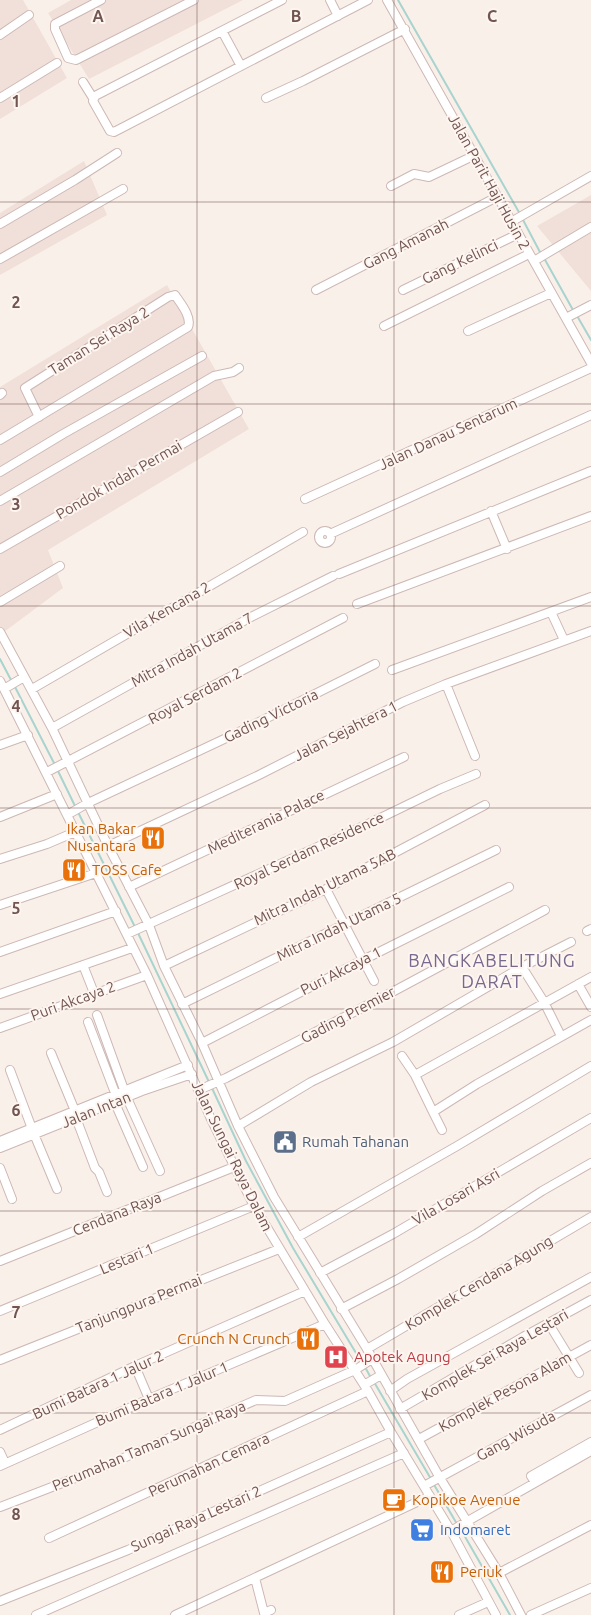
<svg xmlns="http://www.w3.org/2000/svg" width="591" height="1615" viewBox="0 0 591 1615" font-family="Ubuntu,sans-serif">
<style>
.residential{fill:#f1e0d9}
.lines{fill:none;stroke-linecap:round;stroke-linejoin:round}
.stream{stroke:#a8d3ce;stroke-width:2}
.minor-casing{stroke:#cdb8b4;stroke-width:10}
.minor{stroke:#fff;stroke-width:8}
.grid{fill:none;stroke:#725450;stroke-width:1;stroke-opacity:0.55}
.labels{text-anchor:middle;stroke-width:4;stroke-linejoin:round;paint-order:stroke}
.street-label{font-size:15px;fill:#725450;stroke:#fdf5f0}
.food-label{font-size:15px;fill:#c56008;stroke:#fdf5f0;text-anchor:start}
.service-label{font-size:15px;fill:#4e5e75;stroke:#fdf5f0;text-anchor:start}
.health-label{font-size:15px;fill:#be3a42;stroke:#fdf5f0;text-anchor:start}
.shop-label{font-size:15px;fill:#366cbe;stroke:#fdf5f0;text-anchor:start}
.quarter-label{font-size:18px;letter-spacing:1px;fill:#78688e;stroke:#fdf5f0}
.grid-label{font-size:16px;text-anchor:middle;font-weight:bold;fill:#725450;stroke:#fdf5f0;stroke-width:4;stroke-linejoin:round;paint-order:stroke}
</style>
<rect width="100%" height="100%" fill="#faf0ea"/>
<path class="residential" d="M0 0H23L67 78 0 119Z
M71 0H243L89 79 48 13Z
M84 161 107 215 0 275V213Z
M591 195V291L537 226Z
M167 285 249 429 48 550 63 588 0 635V387Z"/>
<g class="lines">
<path class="stream" d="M398 0 520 214
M522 218 541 254
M544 258 573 310
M576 314 591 340
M0 659 11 680
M14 685 55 765
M57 769 76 808
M78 812 136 929
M138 933 209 1082
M211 1086 246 1161 293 1248 362 1363
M365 1367 371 1378
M374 1382 431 1479
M433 1483 457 1524
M460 1528 510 1615"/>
<defs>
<path id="minor" d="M101 0 55 24V29L68 58 76 60 194 0
M282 0 95 96 93 101 110 131 114 132 368 0
M330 0 338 16
M387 0 591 363
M222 31 241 66
M0 35 29 15
M83 82 93 98
M0 98 57 63
M266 98 303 81 405 29
M391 186 414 174 429 177 473 156
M511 222 591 176
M0 224 75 180 117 153
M0 259 123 189
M534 261 591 227
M316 290 497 197
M403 290 518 234
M566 318 591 305
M384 326 529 254
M468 331 551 293
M0 395 2 393
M0 440 188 327C192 317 181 304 175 295L168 297 25 388 39 417
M0 472 63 434 202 356
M305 499 591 368
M0 501 214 376 233 372 239 368
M491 511 507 549
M319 537a6 6 0 1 1 12 0a6 6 0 1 1-12 0Z
M330 534 591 415
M0 549 238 412
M339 574 591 471
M0 602 60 566
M357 604 591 516
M551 612 564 640
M0 632 52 728 108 846 149 925 164 966 202 1043 238 1126 274 1197 367 1349 440 1478 499 1573 521 1615
M392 670 591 597
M0 681 147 975 211 1119 253 1204 325 1324 368 1391 391 1432 451 1531 496 1615
M446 684 475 756
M4 689 24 677
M32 689 303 532
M52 728 251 617 333 576
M0 745 28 735
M47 772 343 618
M67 815 88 803 237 733 375 664
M0 817 57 794
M108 846 259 775 403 702 446 684 591 631
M0 859 47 844 75 832
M129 887 404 757
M326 889 374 981
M0 905 96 873
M587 931 591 929
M127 934 370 823 440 789 476 774
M0 952 116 911
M83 965 94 993
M164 966 326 889 485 805
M522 967 544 1002 561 1036
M591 977 415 1075 433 1112 477 1084 591 1020
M578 984 591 1007
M0 994 132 948
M182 1004 496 850
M97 1015 127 1098 160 1171
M88 1022 117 1098
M0 1028 147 975
M202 1043 363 960 509 887
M51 1053 75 1111
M402 1056 415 1075
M10 1070 34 1134 57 1189
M199 1090 226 1078 383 997 545 910
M115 1103 143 1167
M433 1112 442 1130
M76 1118 95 1168 99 1172 107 1192
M238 1126 311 1082 393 1042 522 967 571 942
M0 1141 188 1065
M0 1148 142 1091 192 1074
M0 1168 12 1199
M298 1237 457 1146 591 1066
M0 1261 234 1167
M320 1273 393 1234 591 1118
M341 1309 398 1279 476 1234 542 1191 591 1163
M0 1311 254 1206
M549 1324 579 1373
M367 1349 591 1217
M0 1360 279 1249
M135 1366 149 1399
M364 1385 381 1375
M390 1391 407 1379 591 1277
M400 1409 523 1337 591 1300
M0 1430 135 1366 305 1291
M419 1439 591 1345
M0 1452 5 1463
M0 1466 149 1399 325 1324
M535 1482 531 1476 591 1442
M424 1486 591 1395
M0 1507 96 1470 256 1400 285 1401 355 1370 372 1359
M451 1531 466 1522 591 1451
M49 1538 368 1391
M499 1573 591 1525
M255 1578 264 1613 271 1610
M0 1601 128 1550 391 1432
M36 1615 404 1453
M175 1615 430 1496
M459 1615 488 1602
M531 1615 591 1588"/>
</defs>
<use href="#minor" class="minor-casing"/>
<use href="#minor" class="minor"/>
</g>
<path class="grid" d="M197 0V1615M394 0V1615M0 202H591M0 404H591M0 606H591M0 808H591M0 1009H591M0 1211H591M0 1413H591"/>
<defs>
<symbol id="restaurant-square" viewBox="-11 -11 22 22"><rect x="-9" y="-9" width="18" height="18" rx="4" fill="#e8710a" stroke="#fdf5f0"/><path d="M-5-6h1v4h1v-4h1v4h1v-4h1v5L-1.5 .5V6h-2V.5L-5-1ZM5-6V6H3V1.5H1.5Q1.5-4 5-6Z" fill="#fff"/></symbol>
<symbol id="civic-square" viewBox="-11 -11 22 22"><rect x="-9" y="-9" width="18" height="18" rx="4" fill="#5c6f8a" stroke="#fdf5f0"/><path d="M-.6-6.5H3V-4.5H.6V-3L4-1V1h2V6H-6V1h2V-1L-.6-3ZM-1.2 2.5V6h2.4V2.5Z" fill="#fff"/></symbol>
<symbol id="hospital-square" viewBox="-11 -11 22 22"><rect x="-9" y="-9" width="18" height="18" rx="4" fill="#e0444e" stroke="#fdf5f0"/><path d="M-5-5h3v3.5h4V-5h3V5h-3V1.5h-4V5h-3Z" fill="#fff"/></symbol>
<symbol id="cafe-square" viewBox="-11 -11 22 22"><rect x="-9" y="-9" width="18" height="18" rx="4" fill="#e8710a" stroke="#fdf5f0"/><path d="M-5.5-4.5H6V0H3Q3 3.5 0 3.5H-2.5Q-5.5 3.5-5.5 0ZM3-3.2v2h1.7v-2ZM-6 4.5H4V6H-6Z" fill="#fff"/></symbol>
<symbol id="supermarket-square" viewBox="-11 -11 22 22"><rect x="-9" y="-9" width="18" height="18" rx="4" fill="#3f7fe0" stroke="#fdf5f0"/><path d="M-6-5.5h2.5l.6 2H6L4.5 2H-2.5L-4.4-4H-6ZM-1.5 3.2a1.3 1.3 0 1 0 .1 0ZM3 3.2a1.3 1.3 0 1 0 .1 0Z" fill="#fff"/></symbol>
</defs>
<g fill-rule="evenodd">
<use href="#restaurant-square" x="139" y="824" width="28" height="28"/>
<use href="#restaurant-square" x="60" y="856" width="28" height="28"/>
<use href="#civic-square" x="271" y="1128" width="28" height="28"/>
<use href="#restaurant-square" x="294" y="1325" width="28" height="28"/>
<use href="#hospital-square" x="322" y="1343" width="28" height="28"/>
<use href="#cafe-square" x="380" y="1486" width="28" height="28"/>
<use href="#supermarket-square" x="408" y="1516" width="28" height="28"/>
<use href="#restaurant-square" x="428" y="1558" width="28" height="28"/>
</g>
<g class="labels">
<g class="street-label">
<text transform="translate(489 182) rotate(61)" y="5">Jalan Parit Haji Husin 2</text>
<text transform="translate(406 244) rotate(-27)" y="5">Gang Amanah</text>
<text transform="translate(460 262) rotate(-26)" y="5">Gang Kelinci</text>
<text transform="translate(99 341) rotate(-32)" y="5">Taman Sei Raya 2</text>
<text transform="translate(448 434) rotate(-25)" y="5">Jalan Danau Sentarum</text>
<text transform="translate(119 480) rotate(-30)" y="5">Pondok Indah Permai</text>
<text transform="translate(167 610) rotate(-30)" y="5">Vila Kencana 2</text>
<text transform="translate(192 650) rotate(-29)" y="5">Mitra Indah Utama 7</text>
<text transform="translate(195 696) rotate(-28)" y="5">Royal Serdam 2</text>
<text transform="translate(271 716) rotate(-26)" y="5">Gading Victoria</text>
<text transform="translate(346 731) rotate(-27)" y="5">Jalan Sejahtera 1</text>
<text transform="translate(266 822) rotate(-26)" y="5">Mediterania Palace</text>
<text transform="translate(309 851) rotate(-25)" y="5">Royal Serdam Residence</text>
<text transform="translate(325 887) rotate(-26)" y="5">Mitra Indah Utama 5AB</text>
<text transform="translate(339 927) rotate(-26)" y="5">Mitra Indah Utama 5</text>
<text transform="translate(341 971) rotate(-27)" y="5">Puri Akcaya 1</text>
<text transform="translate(73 1001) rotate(-20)" y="5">Puri Akcaya 2</text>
<text transform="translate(348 1015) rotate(-28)" y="5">Gading Premier</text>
<text transform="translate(96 1110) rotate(-22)" y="5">Jalan Intan</text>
<text transform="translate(232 1156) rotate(64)" y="5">Jalan Sungai Raya Dalam</text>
<text transform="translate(456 1197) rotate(-30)" y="5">Vila Losari Asri</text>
<text transform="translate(117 1214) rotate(-22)" y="5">Cendana Raya</text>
<text transform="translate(127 1259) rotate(-23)" y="5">Lestari 1</text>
<text transform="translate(479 1283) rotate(-31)" y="5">Komplek Cendana Agung</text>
<text transform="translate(139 1304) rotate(-22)" y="5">Tanjungpura Permai</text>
<text transform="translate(495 1355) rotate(-30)" y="5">Komplek Sei Raya Lestari</text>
<text transform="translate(98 1385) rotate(-25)" y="5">Bumi Batara 1 Jalur 2</text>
<text transform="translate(505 1392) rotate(-29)" y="5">Komplek Pesona Alam</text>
<text transform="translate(162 1394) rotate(-23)" y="5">Bumi Batara 1 Jalur 1</text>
<text transform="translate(516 1436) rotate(-29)" y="5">Gang Wisuda</text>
<text transform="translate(149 1446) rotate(-23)" y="5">Perumahan Taman Sungai Raya</text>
<text transform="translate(209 1465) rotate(-25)" y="5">Perumahan Cemara</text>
<text transform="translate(196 1519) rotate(-24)" y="5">Sungai Raya Lestari 2</text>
</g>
<g class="food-label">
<text x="136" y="834" text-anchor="end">Ikan Bakar<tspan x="136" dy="17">Nusantara</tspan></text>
<text x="92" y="875">TOSS Cafe</text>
<text x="290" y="1344" text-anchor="end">Crunch N Crunch</text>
<text x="412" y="1505">Kopikoe Avenue</text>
<text x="460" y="1577">Periuk</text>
</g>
<g class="service-label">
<text x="302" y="1147">Rumah Tahanan</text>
</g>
<g class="health-label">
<text x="354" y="1362">Apotek Agung</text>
</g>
<g class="shop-label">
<text x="440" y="1535">Indomaret</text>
</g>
<g class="quarter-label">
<text x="492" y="967">BANGKABELITUNG<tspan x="492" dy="21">DARAT</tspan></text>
</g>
</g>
<g class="grid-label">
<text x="98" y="22">A</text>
<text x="296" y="22">B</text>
<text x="492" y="22">C</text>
<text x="16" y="107">1</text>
<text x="16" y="308">2</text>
<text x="16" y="510">3</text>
<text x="16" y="712">4</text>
<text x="16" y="914">5</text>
<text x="16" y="1116">6</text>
<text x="16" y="1318">7</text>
<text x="16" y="1520">8</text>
</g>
</svg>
